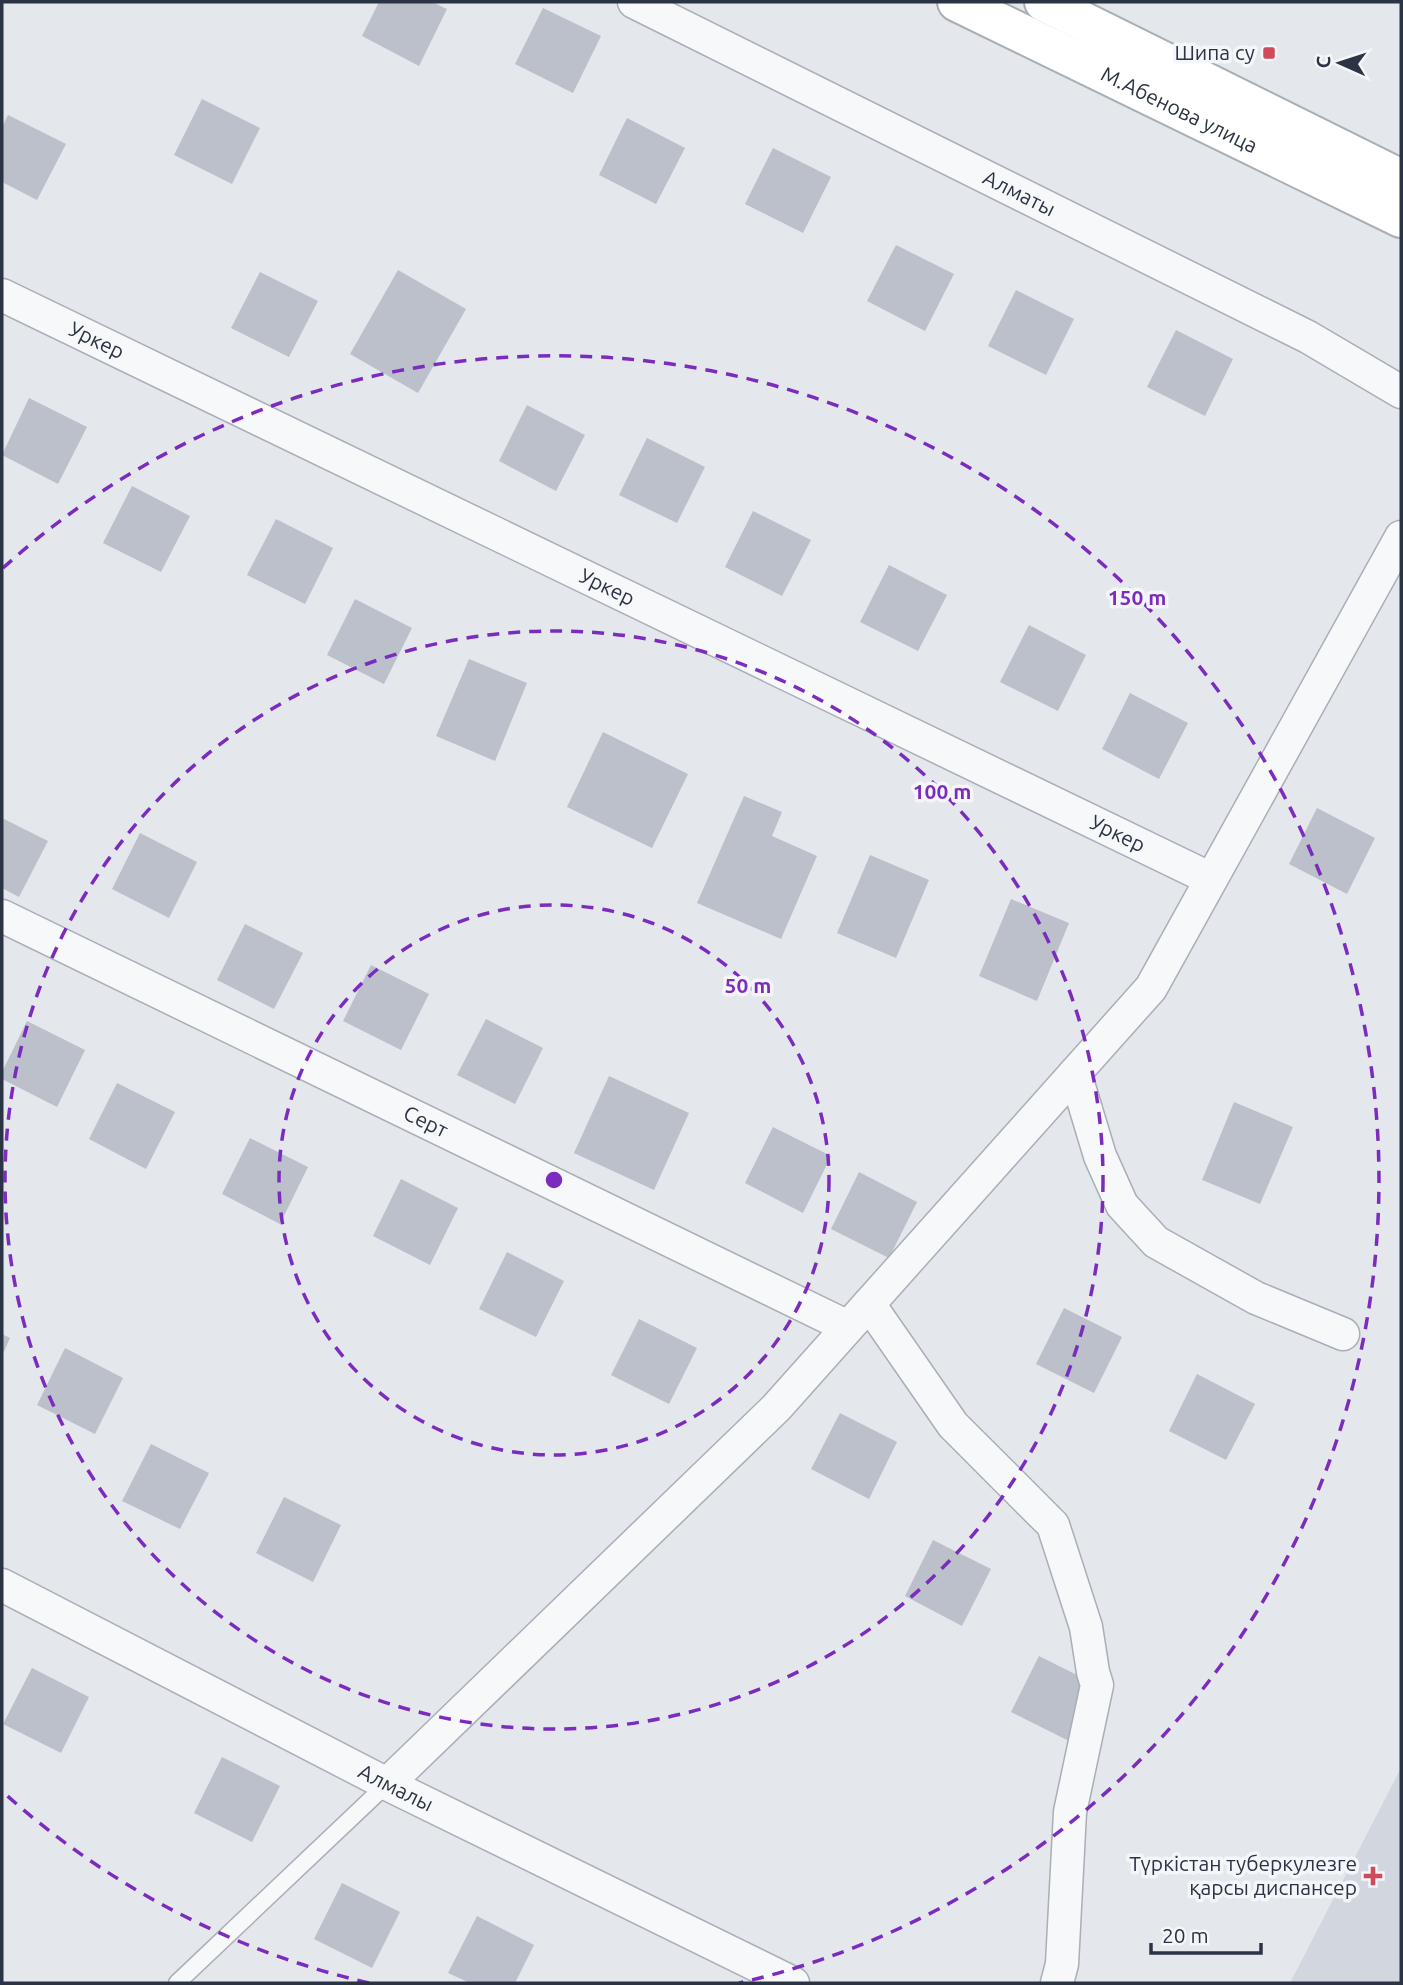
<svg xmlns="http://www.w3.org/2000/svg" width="1403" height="1985" viewBox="0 0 1403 1985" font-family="Ubuntu,sans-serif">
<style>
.built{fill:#d2d6de}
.building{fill:#bbc0ca}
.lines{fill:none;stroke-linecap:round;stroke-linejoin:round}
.service-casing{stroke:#a9aeb7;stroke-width:19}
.minor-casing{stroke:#a9aeb7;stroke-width:35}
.secondary-casing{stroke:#a9aeb7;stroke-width:42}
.service{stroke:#f7f8fa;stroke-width:16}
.minor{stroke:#f7f8fa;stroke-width:32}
.secondary{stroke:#fff;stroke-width:38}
.ring{fill:none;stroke:#7b2cbf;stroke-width:3.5;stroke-dasharray:12 9}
.poi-dot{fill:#d1495b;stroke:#f4f6f9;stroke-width:2.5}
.labels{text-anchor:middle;stroke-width:7;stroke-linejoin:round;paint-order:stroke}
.poi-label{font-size:21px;fill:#2b3445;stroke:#f4f6f9;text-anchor:end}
.street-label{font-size:21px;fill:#2b3445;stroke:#f4f6f9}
.centre{fill:#7b2cbf;stroke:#f4f6f9;stroke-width:3.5}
.ring-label{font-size:21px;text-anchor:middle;font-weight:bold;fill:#7b2cbf;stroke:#f4f6f9;stroke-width:7;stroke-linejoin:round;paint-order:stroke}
</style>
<rect width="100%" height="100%" fill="#e4e7ec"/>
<path class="built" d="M1401 1768V1983H1290Z"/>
<path class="building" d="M379 2H432L447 9 419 66 362 36Z
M543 8 601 36 573 93 515 64Z
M202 99 260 128 232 184 174 155Z
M8 115 66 144 37 200 2 182V127Z
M627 118 685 148 656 204 599 175Z
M773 148 831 177 803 233 745 204Z
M896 245 954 274 925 331 867 301Z
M398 270 466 309 418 393 350 354Z
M260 272 318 301 289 357 231 328Z
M1016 290 1074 319 1046 375 988 346Z
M1176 330 1233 359 1205 416 1147 387Z
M29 398 87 427 58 484 2 455Z
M527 405 585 435 556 491 499 461Z
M647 438 705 467 677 523 619 495Z
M132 486 190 516 161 572 103 543Z
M753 511 811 540 782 596 725 567Z
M276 519 333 548 305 604 247 575Z
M889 565 947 595 918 651 860 622Z
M355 599 412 628 384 684 327 655Z
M1029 625 1086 655 1058 711 1000 682Z
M469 659 527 683 495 761 436 736Z
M1130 693 1188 723 1159 779 1102 749Z
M603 732 688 774 652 848 567 807Z
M744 796 782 812 772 836 817 856 781 939 697 903Z
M1317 808 1375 838 1347 894 1289 864Z
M2 818 48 841 19 897 2 888Z
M140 833 197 862 169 918 112 889Z
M870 855 929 880 896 958 837 933Z
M1011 899 1069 923 1037 1001 979 976Z
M245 924 303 953 274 1009 217 980Z
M371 965 429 994 401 1050 343 1021Z
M486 1019 543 1048 515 1104 457 1075Z
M27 1021 85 1050 57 1107 2 1079V1072Z
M609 1076 689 1113 654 1190 574 1153Z
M117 1083 175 1112 146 1169 89 1139Z
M1234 1102 1293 1127 1260 1204 1202 1180Z
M773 1127 831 1156 803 1213 745 1183Z
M250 1138 308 1167 280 1224 222 1194Z
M859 1172 917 1202 889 1258 831 1229Z
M401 1179 458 1208 430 1265 373 1236Z
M507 1252 564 1281 536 1337 479 1309Z
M1064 1308 1122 1337 1094 1393 1036 1364Z
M639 1319 697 1348 669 1404 611 1375Z
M2 1334 10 1338 2 1356Z
M65 1348 123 1378 95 1434 37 1405Z
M1197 1374 1255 1404 1226 1460 1169 1431Z
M840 1413 897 1442 869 1499 811 1469Z
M151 1444 209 1473 180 1529 122 1501Z
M284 1497 341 1525 313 1582 256 1553Z
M933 1540 991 1569 962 1626 905 1596Z
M1039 1656 1097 1685 1069 1741 1011 1712Z
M32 1668 89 1697 61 1753 3 1724Z
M222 1757 280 1786 252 1842 194 1813Z
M342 1883 400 1912 372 1968 314 1939Z
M477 1916 534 1945 515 1983H470L448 1973Z"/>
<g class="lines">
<defs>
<path id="service" d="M177 1983 387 1784"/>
<g id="minor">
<path id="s1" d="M634 2 1308 337 1401 392"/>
<path id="s2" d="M2 295 1211 879"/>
<path id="s3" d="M2 916 848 1327"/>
<path d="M1075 1073 1100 1156 1122 1205 1156 1242 1256 1298 1343 1334"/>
<path d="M869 1304 953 1425 1053 1525 1086 1627 1093 1672 1097 1685 1070 1812 1062 1964 1057 1983"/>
<path id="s4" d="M2 1585 387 1784 793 1983"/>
<path d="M387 1784 776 1408 1151 988 1401 537"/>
</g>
<g id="secondary">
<path id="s5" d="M957 2 1401 218"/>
<path d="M1044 2 1401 179"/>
</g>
</defs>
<use href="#service" class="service-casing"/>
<use href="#minor" class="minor-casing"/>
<use href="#secondary" class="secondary-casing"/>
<use href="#service" class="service"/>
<use href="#minor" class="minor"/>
<use href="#secondary" class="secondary"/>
</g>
<g class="ring">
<circle cx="554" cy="1180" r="275"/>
<circle cx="554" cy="1180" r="549"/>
<path d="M369 1983A824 824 0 0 1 3 1792M3 568A824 824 0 1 1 739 1983"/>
</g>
<g class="poi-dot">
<rect x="1262" y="46" width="14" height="14" rx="3.5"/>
<path d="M1369.5 1865.5h7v7h7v7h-7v7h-7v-7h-7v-7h7z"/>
</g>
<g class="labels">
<g class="poi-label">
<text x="1255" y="60">Шипа су</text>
<text x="1357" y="1871">Түркістан туберкулезге<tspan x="1357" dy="24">қарсы диспансер</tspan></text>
</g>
<g class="street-label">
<text dy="7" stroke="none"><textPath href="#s5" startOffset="247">М.Абенова улица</textPath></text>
<text dy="7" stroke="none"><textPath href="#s1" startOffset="430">Алматы</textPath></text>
<text dy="7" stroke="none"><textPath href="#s2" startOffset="105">Уркер</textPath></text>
<text dy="7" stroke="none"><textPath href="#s2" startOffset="672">Уркер</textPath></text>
<text dy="7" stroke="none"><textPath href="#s2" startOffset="1239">Уркер</textPath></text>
<text dy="7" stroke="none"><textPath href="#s3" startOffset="471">Серт</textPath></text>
<text dy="7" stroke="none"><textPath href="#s4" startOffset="443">Алмалы</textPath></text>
</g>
</g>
<circle cx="554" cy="1180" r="10" class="centre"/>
<g class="ring-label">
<text x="1137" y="605">150 m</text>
<text x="942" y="799">100 m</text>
<text x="748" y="993">50 m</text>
</g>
<rect width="1403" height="1985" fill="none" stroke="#2b3445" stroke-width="7"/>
<g transform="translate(1340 63) rotate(273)" stroke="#f4f6f9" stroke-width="5" paint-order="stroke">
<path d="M0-5L12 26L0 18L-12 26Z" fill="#2b3445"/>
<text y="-10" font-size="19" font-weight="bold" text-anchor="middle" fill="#2b3445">С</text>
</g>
<path d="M1151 1943v10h110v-10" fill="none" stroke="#2b3445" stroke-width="3.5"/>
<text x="1162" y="1943" font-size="21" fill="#2b3445" stroke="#f4f6f9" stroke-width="5" paint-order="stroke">20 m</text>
</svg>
